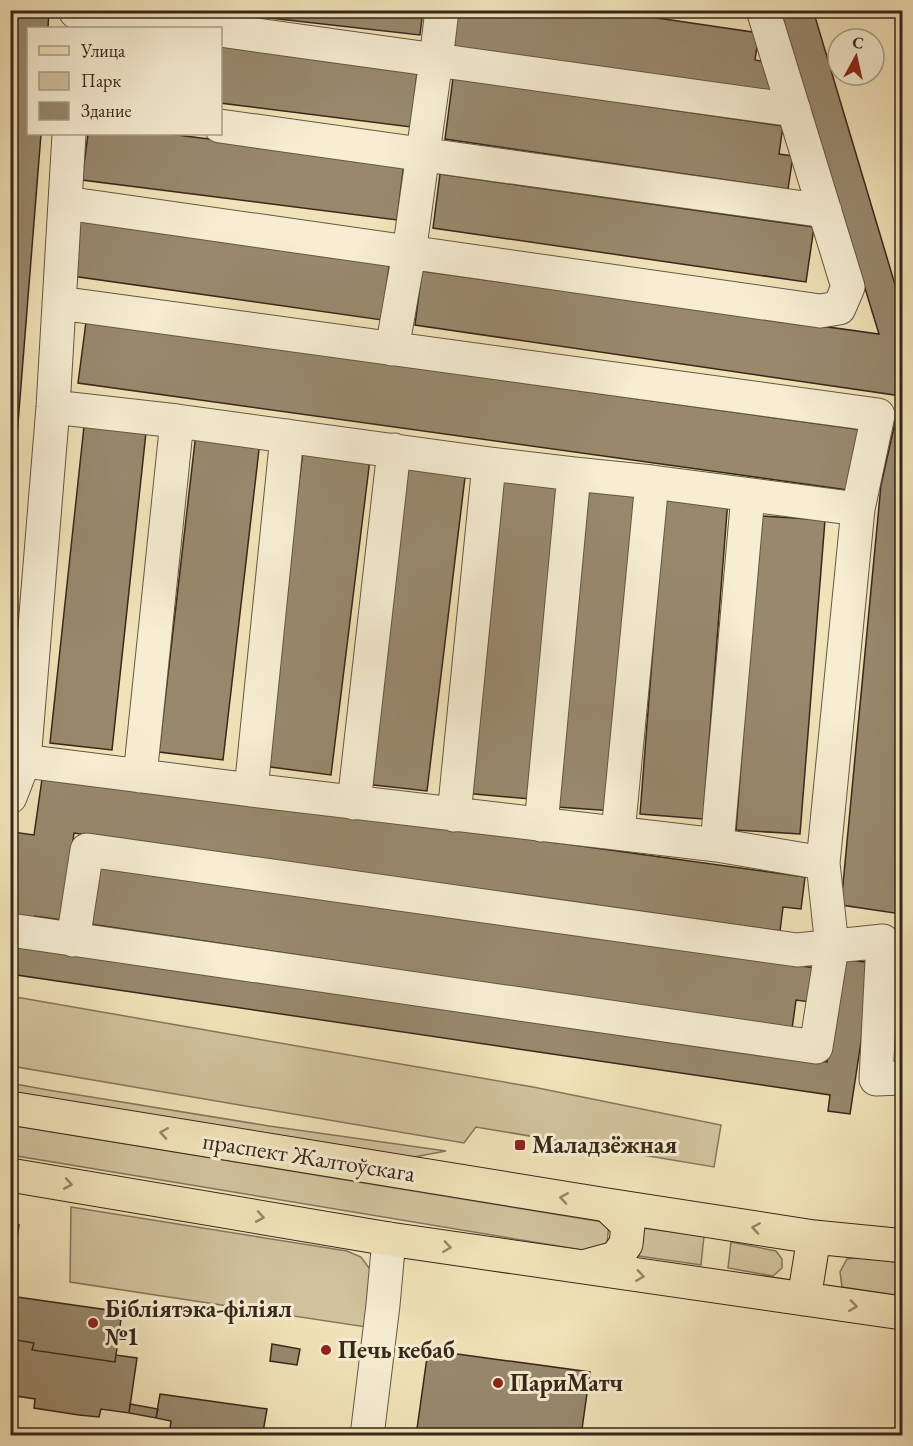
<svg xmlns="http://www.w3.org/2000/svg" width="913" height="1446" viewBox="0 0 913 1446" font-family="'EB Garamond',serif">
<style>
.green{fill:#d1c39e;stroke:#84755c;stroke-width:1.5}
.building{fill:#98896d;stroke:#37271a;stroke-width:1.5}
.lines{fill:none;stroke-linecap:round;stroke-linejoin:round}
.minor-casing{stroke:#665642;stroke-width:35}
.major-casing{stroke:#37271a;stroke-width:35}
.minor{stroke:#f6edd2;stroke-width:33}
.major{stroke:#f1e3b9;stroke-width:33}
.oneway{stroke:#94856a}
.poi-dot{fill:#8f2418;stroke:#f6edd2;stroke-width:2}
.labels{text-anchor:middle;stroke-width:6;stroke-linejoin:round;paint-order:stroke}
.poi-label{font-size:24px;font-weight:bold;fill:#37271a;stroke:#f6edd2;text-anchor:start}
.street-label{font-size:24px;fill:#37271a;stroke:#f6edd2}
</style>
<rect width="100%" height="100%" fill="#f1e3b9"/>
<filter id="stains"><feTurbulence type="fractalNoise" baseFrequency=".00333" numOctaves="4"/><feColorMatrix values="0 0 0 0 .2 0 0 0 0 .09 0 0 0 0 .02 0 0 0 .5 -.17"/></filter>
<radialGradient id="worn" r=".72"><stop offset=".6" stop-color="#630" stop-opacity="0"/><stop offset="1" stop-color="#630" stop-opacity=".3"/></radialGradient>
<path class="green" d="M10 996 533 1087 721 1125 714 1167 476 1127 464 1143 11 1066Z
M10 1083 48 1090 269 1126 446 1151 409 1158 11 1092Z
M10 1125 609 1223 606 1254 11 1155Z
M71 1207 347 1251 361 1257 372 1272 366 1327 70 1282Z
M635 1227 704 1236 701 1265 632 1255Z
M731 1242 776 1251 782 1259V1268L773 1276 728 1268Z
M861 1257 902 1263V1296L842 1287 840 1272 847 1259Z"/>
<path class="building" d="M10 10H49L48 28H28V134H41L10 524Z
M245 10H423L420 35 244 15Z
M458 10H603L759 33 755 60 775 64 776 94 453 48Z
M780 10H813L902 308V893L901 914 841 905 881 485 901 396 415 325 422 271 879 334Z
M220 40 418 65 411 127 220 103Z
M453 78 783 126 779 154 793 156 788 189 445 139Z
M88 134H169L404 163 397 220 82 180Z
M440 174 814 227 806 282 433 228Z
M80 216 390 260 382 320 72 276Z
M86 322 863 430 855 491 78 383Z
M85 417 147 423 112 750 50 743Z
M196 433 260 441 223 760 159 752Z
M304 443 371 451 331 775 263 766Z
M405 462 466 469 427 791 365 784Z
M493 472 559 477 530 799 464 793Z
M583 484 640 488 614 811 557 807Z
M665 494 728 499 703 819 640 814Z
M760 516 825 520 800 834 736 830Z
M43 772 805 877 801 909 783 907 780 931 74 833 62 920 35 916 34 925 10 921V853L13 832 34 835Z
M100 861 815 968 810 1002 796 1000 792 1029 90 924Z
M10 942 827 1062 842 959 873 963 850 1114 828 1111 830 1095 10 974Z
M902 1029V1061L896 1031Z
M10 1224 19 1225 15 1251 10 1250Z
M10 1296 122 1312 115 1362 32 1350 34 1343 16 1340 10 1369Z
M16 1340 34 1343 32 1350 115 1362 116 1355 137 1358 129 1413 101 1409 99 1417 79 1415 34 1408 35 1399 10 1395V1369Z
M272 1344 300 1349 297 1365 270 1361Z
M428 1350 590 1372 581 1436H416Z
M160 1394 267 1409 263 1432H260V1436H169L171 1421 156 1418Z
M130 1404 158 1409 156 1418 129 1413Z"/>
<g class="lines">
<defs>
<path id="minor" d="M76 12 212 28
M220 30 436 60 442 10
M220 126 825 211
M65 203 820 311 839 308 848 287 764 13
M59 303 878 415 858 509
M392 349 409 253 436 60 794 110
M24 761 251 790 717 845 823 863 858 509 652 482 574 474 489 464 177 421 53 407
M140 776 177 421
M251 790 287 436
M10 797 24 761 53 407 69 134
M354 803 394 450
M454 815 489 464
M541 825 574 474
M618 833 652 482
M717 845 748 495
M10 930 816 1047 832 947 823 863
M73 940 87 850 797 950 883 941 876 1079 902 1078
M367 1436 383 1305 389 1239"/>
<path id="major" d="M10 1108 607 1205 814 1237 895 1245H902
M10 1175 389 1239 902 1313
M583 1267 616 1258 626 1244 628 1225 607 1205
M804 1299 814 1237"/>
</defs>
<use href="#minor" class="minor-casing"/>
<use href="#major" class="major-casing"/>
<use href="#minor" class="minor"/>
<use href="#major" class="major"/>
</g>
<defs><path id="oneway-chevron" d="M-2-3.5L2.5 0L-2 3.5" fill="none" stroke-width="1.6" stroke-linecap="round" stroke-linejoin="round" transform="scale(1.5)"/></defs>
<g class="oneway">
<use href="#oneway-chevron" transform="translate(164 1133) rotate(-171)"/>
<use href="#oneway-chevron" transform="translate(68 1184) rotate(10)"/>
<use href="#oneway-chevron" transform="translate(564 1198) rotate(-171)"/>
<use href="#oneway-chevron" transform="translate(260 1217) rotate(10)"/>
<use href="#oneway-chevron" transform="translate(756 1228) rotate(-171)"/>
<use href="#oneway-chevron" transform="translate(447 1247) rotate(8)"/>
<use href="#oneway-chevron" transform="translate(640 1276) rotate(8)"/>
<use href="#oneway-chevron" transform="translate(853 1306) rotate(8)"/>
</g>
<g class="poi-dot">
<rect x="514" y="1139" width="12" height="12" rx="3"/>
<circle cx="93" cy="1323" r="6"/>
<circle cx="326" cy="1350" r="6"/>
<circle cx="498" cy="1383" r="6"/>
</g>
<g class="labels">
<g class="poi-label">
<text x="532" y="1153">Маладзёжная</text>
<text x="105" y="1317">Бібліятэка-філіял<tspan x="105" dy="28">№1</tspan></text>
<text x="338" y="1358">Печь кебаб</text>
<text x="510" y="1391">ПариМатч</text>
</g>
<g class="street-label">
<text transform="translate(309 1157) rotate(9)" y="8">праспект Жалтоўскага</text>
</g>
</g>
<rect width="913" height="1446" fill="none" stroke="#f1e3b9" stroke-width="36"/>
<rect x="12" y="12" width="889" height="1422" fill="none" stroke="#37271a" stroke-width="3"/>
<rect x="18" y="18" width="877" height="1410" fill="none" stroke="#37271a" stroke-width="1.5"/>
<rect x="27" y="27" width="195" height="108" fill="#f6edd2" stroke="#aa9e88" stroke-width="1.5"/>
<rect x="39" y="46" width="30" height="9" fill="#f1e3b9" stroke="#aa9e88" stroke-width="1.5"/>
<text x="81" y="57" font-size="18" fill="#37271a">Улица</text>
<rect x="39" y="72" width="30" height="18" fill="#d1c39e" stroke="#aa9e88" stroke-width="1.5"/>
<text x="81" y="87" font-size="18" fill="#37271a">Парк</text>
<rect x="39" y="102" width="30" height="18" fill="#98896d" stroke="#aa9e88" stroke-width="1.5"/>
<text x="81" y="117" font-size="18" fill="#37271a">Здание</text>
<g transform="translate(856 57) rotate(8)"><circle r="28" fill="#f6edd2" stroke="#aa9e88" stroke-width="1.5"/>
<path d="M0-4.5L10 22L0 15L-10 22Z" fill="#8f2418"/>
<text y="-9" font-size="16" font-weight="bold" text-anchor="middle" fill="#37271a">С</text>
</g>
<rect width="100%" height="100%" filter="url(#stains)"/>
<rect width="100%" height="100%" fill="url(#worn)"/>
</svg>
